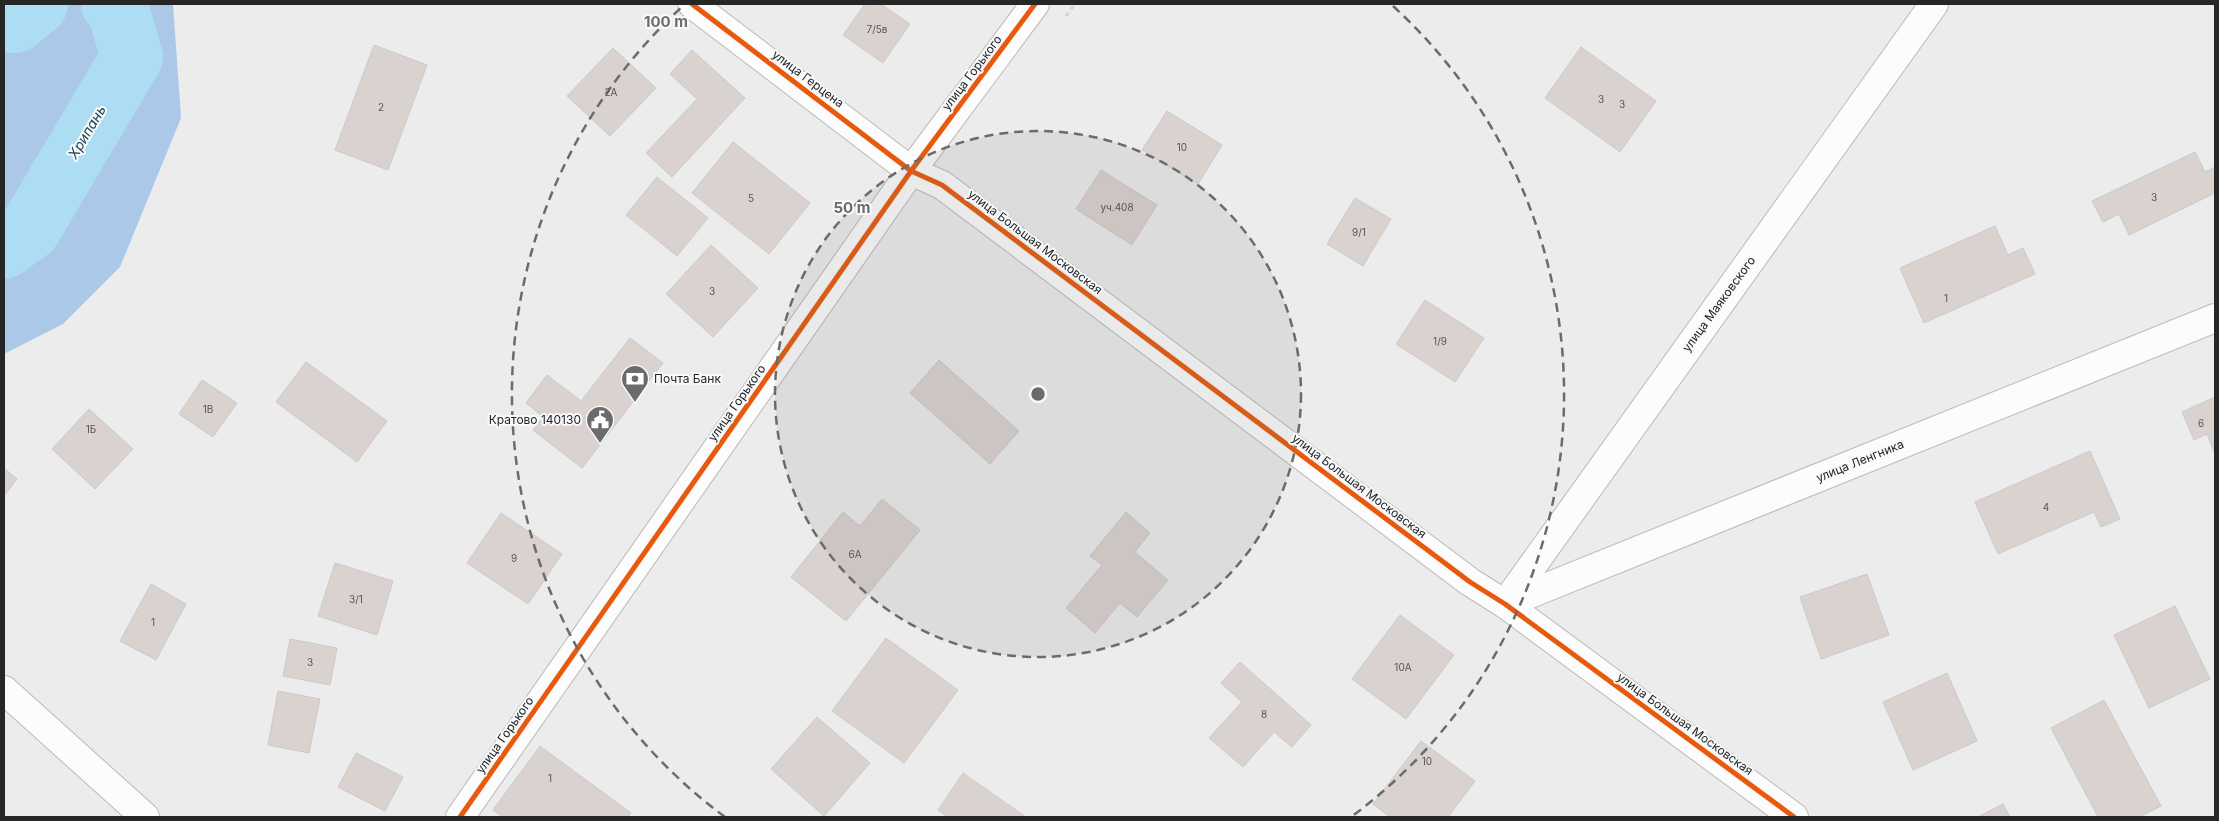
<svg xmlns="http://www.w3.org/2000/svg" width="2219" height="821" viewBox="0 0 2219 821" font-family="Inter,sans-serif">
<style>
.forest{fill:#abc8e8}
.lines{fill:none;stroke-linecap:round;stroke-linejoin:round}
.river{stroke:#acddf3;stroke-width:62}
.building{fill:#dad2cf;stroke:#cacaca}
.minor-casing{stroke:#bababa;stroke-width:30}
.path{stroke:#d2d2d2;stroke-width:3;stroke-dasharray:4 4;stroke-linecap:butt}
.minor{stroke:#fcfcfc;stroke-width:28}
.cycleway-casing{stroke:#f8f9fb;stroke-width:8}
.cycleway{stroke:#e8590c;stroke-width:5}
.ring{fill:none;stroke:#6b6b6b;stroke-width:2.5;stroke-dasharray:9 6}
.labels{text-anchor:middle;stroke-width:4;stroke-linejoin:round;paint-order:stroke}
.number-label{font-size:10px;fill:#565453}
.street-label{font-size:12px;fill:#262626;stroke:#f8f9fb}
.poi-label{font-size:12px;fill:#262626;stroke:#f8f9fb;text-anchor:start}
.water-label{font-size:14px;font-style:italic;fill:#1b4354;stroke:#f8f9fb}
.centre{fill:#6b6b6b;stroke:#f8f9fb;stroke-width:2.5}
.ring-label{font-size:15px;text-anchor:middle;font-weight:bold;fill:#6b6b6b;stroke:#f8f9fb;stroke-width:4;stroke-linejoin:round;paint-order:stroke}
</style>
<rect width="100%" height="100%" fill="#ececec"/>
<path class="forest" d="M4 4H173L181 118 120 267 63 324 4 354Z"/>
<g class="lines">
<path class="river" d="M4 14 15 22 37 4
M4 248 30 229 132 57 117 6 112 4"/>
</g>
<path class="building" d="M865 4H881L910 24 883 63 843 35Z
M374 45 427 65 388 170 335 150Z
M1581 47 1656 101 1620 152 1545 98Z
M613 48 656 88 610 136 567 96Z
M692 50 745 98 672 177 646 153 697 99 670 74Z
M1167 111 1222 145 1198 184 1142 150Z
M733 142 810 203 769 254 692 193Z
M2195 152 2205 172 2215 167V193L2129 235 2119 214 2103 222 2092 201Z
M1101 170 1157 205 1132 245 1076 209Z
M657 177 708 218 677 256 626 215Z
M1355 198 1391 219 1363 266 1327 244Z
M1995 226 2008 255 2023 248 2035 274 1924 323 1900 268Z
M711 245 758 288 713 337 666 294Z
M1425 300 1484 338 1455 382 1396 344Z
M630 338 663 363 582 468 533 430 543 417 526 403 547 375 581 401Z
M939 360 1019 431 990 464 910 393Z
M306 362 387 421 357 462 276 402Z
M202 380 237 403 213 437 179 414Z
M2215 397V454L2207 434 2194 440 2182 412Z
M89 409 133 449 95 489 52 449Z
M2090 451 2120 519 2101 527 2094 512 1998 554 1975 502Z
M4 468 17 479 4 496Z
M882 499 920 530 846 621 791 577 843 512 860 526Z
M1126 512 1150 533 1135 552 1168 580 1137 617 1120 603 1095 633 1066 608 1102 565 1090 556Z
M501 513 562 554 528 604 467 563Z
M335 563 393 581 377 635 318 616Z
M1867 574 1889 635 1821 659 1800 597Z
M151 584 186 604 156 660 120 641Z
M2175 606 2210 679 2149 708 2114 635Z
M1400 615 1454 655 1406 719 1352 679Z
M886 638 958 690 904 763 832 711Z
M290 639 337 648 330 685 283 676Z
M1240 662 1311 725 1292 747 1274 732 1243 767 1209 738 1242 702 1221 683Z
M1947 673 1977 741 1913 770 1883 702Z
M278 691 320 699 309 753 268 745Z
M2104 700 2161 806 2139 817H2098L2051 728Z
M817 717 870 763 824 816 771 769Z
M1421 741 1475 781 1448 817H1390L1373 804Z
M540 746 631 813 628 817H503L493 810Z
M356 753 403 777 385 811 338 787Z
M963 773 1026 817H948L938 810Z
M2003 804 2010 817H1978Z"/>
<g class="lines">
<defs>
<path id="minor" d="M692 4 911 171 942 185 1470 582 1505 604 1794 817
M1505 604 2215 318
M1505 604 1934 4
M4 690 145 817
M460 817 911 171 1035 4"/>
</defs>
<use href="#minor" class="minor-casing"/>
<path class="path" d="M1066 16 1075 4"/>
<use href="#minor" class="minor"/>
<defs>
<path id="cycleway" d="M692 4 911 171 942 185 1470 582 1505 604 1794 817
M460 817 911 171 1035 4"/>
</defs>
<use href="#cycleway" class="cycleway-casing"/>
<use href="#cycleway" class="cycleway"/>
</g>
<circle cx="1038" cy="394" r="263" fill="#6b6b6b" fill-opacity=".12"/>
<g class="ring">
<circle cx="1038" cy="394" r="263"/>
<path d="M725 817A526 526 0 0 1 683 6M1393 6A526 526 0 0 1 1351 817"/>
</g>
<defs>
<symbol id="bank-pin" viewBox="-11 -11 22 30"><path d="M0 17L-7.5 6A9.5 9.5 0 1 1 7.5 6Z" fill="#6b6b6b" stroke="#f8f9fb"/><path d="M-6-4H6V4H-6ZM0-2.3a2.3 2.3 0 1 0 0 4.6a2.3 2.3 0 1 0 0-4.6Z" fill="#fff"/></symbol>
<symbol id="civic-pin" viewBox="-11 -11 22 30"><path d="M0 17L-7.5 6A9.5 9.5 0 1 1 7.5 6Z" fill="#6b6b6b" stroke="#f8f9fb"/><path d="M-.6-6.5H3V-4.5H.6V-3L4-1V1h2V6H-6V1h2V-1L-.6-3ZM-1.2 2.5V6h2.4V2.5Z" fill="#fff"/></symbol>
</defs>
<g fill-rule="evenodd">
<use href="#bank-pin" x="619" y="363" width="32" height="43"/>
<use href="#civic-pin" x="584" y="404" width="32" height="43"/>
</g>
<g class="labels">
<g class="number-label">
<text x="877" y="33">7/5в</text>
<text x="611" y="96">2А</text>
<text x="1601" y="103">3</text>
<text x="1622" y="108">3</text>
<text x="381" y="111">2</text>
<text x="1182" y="151">10</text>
<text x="2154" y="201">3</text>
<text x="751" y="202">5</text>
<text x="1117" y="211">уч.408</text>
<text x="1359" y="236">9/1</text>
<text x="712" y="295">3</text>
<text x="1946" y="302">1</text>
<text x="1440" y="345">1/9</text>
<text x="208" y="413">1В</text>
<text x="2201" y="427">6</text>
<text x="91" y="433">1Б</text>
<text x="2046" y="511">4</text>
<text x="855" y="558">6А</text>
<text x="514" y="562">9</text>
<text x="356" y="603">3/1</text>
<text x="153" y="626">1</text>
<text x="310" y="666">3</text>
<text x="1403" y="671">10А</text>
<text x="1264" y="718">8</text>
<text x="1427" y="765">10</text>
<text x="550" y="782">1</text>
</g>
<g class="street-label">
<text transform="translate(972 73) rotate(-53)" y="4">улица Горького</text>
<text transform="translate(808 79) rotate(37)" y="4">улица Герцена</text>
<text transform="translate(1035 242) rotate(37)" y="4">улица Большая Московская</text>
<text transform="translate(1719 304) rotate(-54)" y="4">улица Маяковского</text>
<text transform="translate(737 403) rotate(-55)" y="4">улица Горького</text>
<text transform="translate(1860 461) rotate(-22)" y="4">улица Ленгника</text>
<text transform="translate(1359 486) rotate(37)" y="4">улица Большая Московская</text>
<text transform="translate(1685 724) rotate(36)" y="4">улица Большая Московская</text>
<text transform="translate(505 735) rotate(-55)" y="4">улица Горького</text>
</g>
<g class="poi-label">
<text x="654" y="383">Почта Банк</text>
<text x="581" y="424" text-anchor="end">Кратово 140130</text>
</g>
<g class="water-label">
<text transform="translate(87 132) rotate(-59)" y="5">Хрипань</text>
</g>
</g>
<circle cx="1038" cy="394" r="8" class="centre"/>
<g class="ring-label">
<text x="666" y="27">100 m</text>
<text x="852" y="213">50 m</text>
</g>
<rect width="2219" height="821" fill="none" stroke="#262626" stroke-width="10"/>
</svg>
